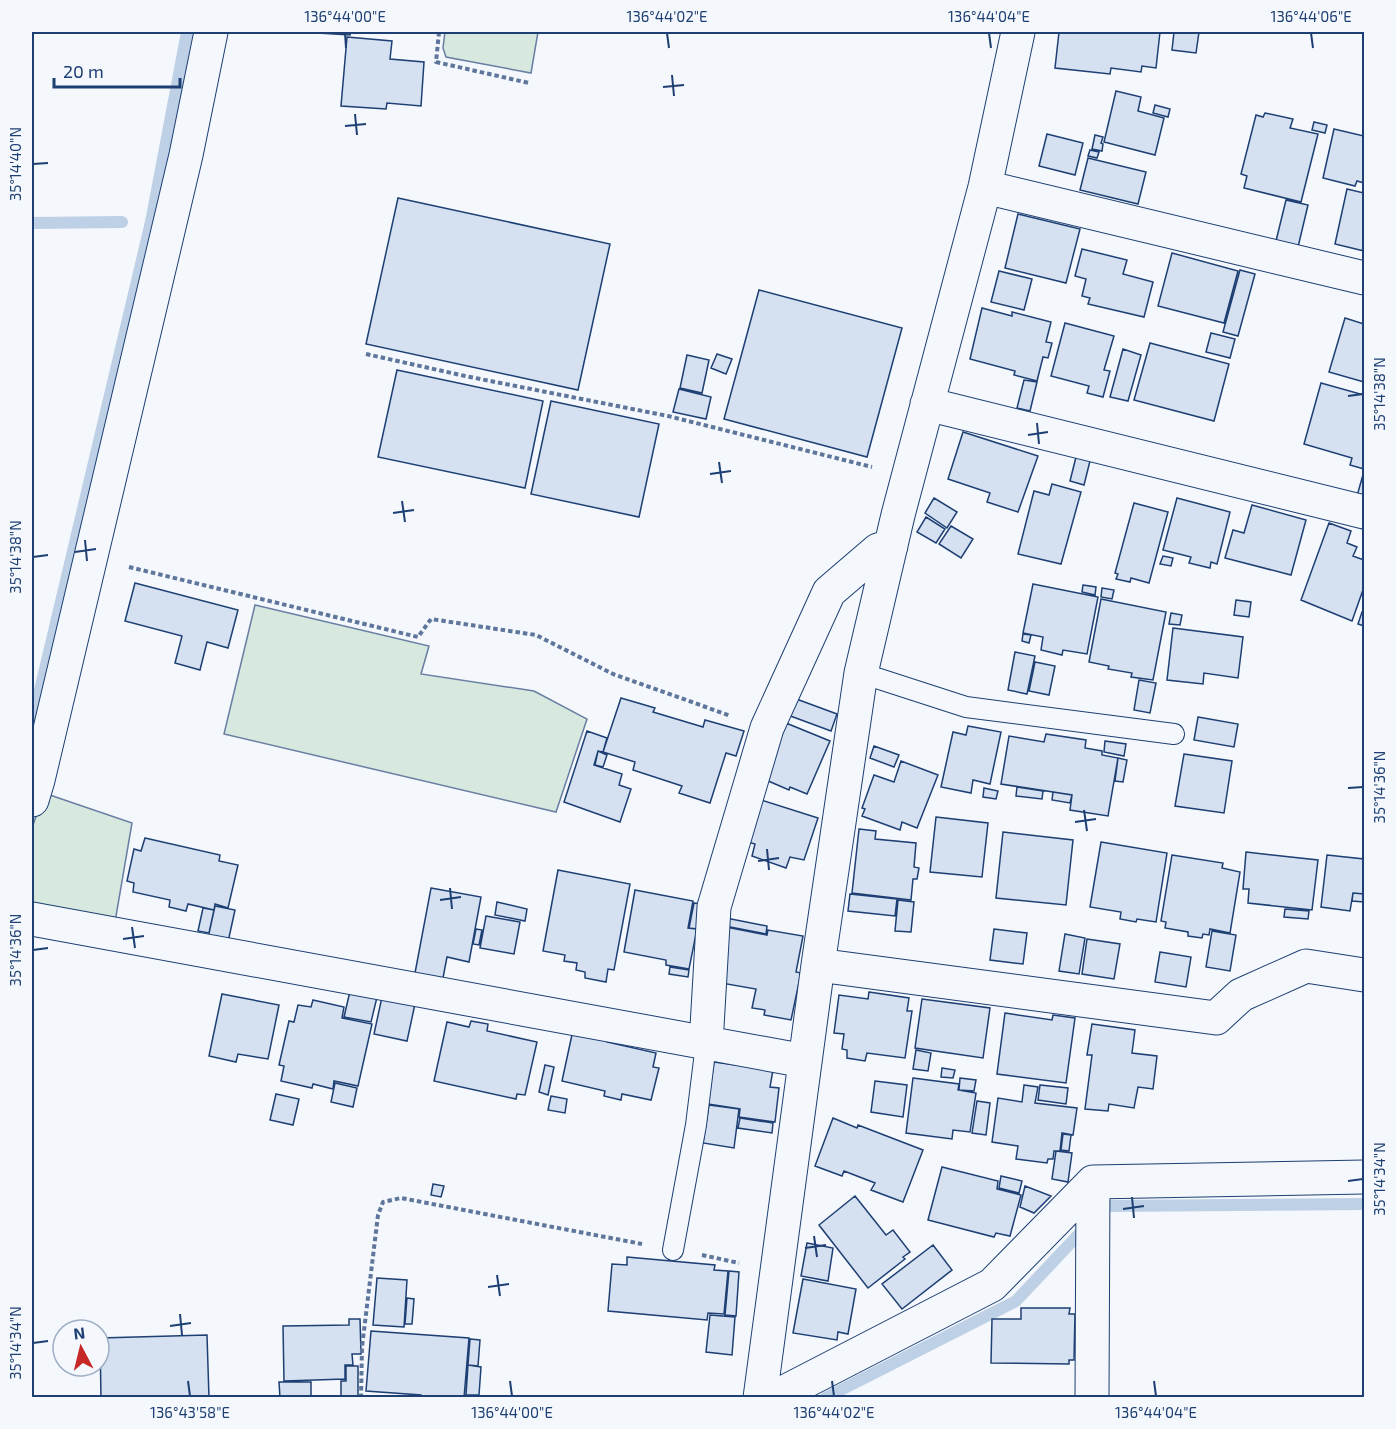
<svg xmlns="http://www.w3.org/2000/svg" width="1396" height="1429" viewBox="0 0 1396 1429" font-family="'Exo 2',sans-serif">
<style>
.green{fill:#d7e8df;stroke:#687fa3;stroke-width:1.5}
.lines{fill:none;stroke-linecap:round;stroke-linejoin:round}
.stream{stroke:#bed0e5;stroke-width:12}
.building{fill:#d5e0f0;stroke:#1d3f73;stroke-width:1.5}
.lane-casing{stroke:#1d3f73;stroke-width:22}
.street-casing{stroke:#1d3f73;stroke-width:35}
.path{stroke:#5e769c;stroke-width:4;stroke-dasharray:4.5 3;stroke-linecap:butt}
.lane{stroke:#f4f7fb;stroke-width:20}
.street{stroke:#f4f7fb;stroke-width:33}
.ticks{fill:none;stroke:#1d3f73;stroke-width:2}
.neatline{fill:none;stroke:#1d3f73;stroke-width:2}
.ticks-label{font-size:15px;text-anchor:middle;fill:#1d3f73}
</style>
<rect width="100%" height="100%" fill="#f4f7fb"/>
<path class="green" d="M445 32H538L531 73 446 57 443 48Z
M255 605 429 646 421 674 534 691 587 719 556 812 224 734Z
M44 793 132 823 115 922 32 905V828Z"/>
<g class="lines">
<path class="stream" d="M32 223 122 222
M32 724 151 222 187 32
M1105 1206 1364 1204
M825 1398 1016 1301 1079 1234"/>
</g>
<path class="building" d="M301 32H351L350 35Z
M1059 32H1160L1156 68 1142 66 1141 72 1111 68 1110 74 1055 68Z
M1174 32H1199L1196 53 1172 50Z
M347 37 392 41 390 59 424 62 421 106 387 103 386 109 341 106Z
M1116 91 1141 97 1138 111 1164 118 1155 155 1104 142Z
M1155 105 1170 109 1168 117 1153 113Z
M1265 113 1293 119 1290 128 1318 134 1301 202 1244 188 1247 176 1241 174 1256 115 1263 117Z
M1314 122 1327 125 1325 133 1312 130Z
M1334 129 1364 136V183L1357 181 1355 186 1323 178Z
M1047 134 1083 143 1075 175 1039 166Z
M1095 135 1103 137 1101 143 1103 144 1102 151 1092 149Z
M1090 150 1099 152 1097 158 1088 156Z
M1088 158 1146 172 1138 204 1080 190Z
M1347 189 1364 193V251L1335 244Z
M398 198 610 244 578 390 366 344Z
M1286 200 1308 205 1298 247 1276 241Z
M1018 214 1080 229 1066 283 1005 268Z
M1082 249 1127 260 1123 274 1153 282 1144 317 1088 304 1090 298 1082 296 1086 279 1075 276Z
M1172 253 1238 271 1224 323 1158 306Z
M1240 270 1255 274 1238 336 1223 332Z
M999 271 1032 279 1024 310 991 302Z
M759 290 902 328 867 457 724 419Z
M982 308 1012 316V312L1051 322 1046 342 1052 343 1048 358 1043 357 1037 381 1014 375 1015 371 970 359Z
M1345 318 1364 324V382L1329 372Z
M1065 323 1114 336 1104 370 1110 371 1103 397 1087 393 1089 386 1051 376Z
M1211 333 1235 339 1230 358 1206 352Z
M1150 343 1229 364 1214 421 1134 400Z
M1123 349 1141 355 1128 401 1110 397Z
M717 354 732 359 726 374 711 368Z
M687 355 709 360 702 393 680 388Z
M397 370 543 401 525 488 378 457Z
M1024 380 1037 382 1030 411 1017 408Z
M1321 383 1364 395V469L1350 465 1352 458 1304 444Z
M679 389 711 397 706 419 673 412Z
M551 401 659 424 639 517 531 494Z
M963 432 1038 456 1018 512 987 502 990 493 948 479Z
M1076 457 1090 461 1084 485 1070 481Z
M1364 471V498L1357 496Z
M1052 484 1081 492 1061 564 1018 554 1034 491 1049 495Z
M934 498 957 512 947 528 925 513Z
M1177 498 1230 512 1217 564 1211 562 1210 568 1189 563 1191 557 1163 550Z
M1134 503 1168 512 1149 583 1131 578 1130 582 1116 579 1118 574 1115 573Z
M1252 505 1306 520 1291 575 1225 558 1233 530 1244 533Z
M926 517 945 529 936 543 917 532Z
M1329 523 1351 531 1347 543 1357 547 1353 556 1364 560V587L1352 621 1301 600Z
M951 526 973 539 961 558 939 544Z
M1163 556 1173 558 1171 566 1160 564Z
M135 583 238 610 228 648 207 642 200 670 175 663 182 636 125 621Z
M1033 584 1098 597 1087 654 1063 650 1062 655 1041 650 1043 637 1023 633Z
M1083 585 1096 587 1095 595 1082 592Z
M1102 588 1114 590 1112 599 1101 597Z
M1101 599 1166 612 1153 680 1131 677 1132 673 1108 669 1109 666 1089 662Z
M1236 600 1251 602 1249 617 1234 615Z
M1362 612 1364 613V626L1358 624Z
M1171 613 1182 615 1180 625 1169 624Z
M1173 628 1243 637 1238 678 1204 673 1203 684 1167 680Z
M1023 634 1031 635 1029 643 1022 641Z
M1015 652 1035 656 1027 694 1008 690Z
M1035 662 1055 666 1049 695 1029 691Z
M1139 680 1156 683 1150 713 1134 710Z
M791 697 837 714 831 731 785 714Z
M621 698 655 708 653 712 703 727 705 720 744 731 736 756 726 753 710 803 679 793 682 786 633 770 635 762 603 752Z
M1198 717 1238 724 1234 747 1194 740Z
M786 723 830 741 807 794 790 787 789 790 766 780Z
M968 726 1001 732 990 784 973 780 971 793 941 787 953 732 966 735Z
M587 731 607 738 603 752 598 751 594 765 622 774 619 785 631 789 620 822 564 802Z
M1046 734 1086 740 1085 748 1102 751V755L1118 758 1108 816 1070 810 1072 795 1001 784 1009 736 1044 742Z
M1105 741 1126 744 1124 756 1104 752Z
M874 746 899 755 894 767 870 758Z
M598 751 607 755 603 767 595 765Z
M1184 754 1232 761 1224 813 1175 806Z
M1118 758 1127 760 1123 782 1115 781Z
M901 761 938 775 917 828 902 822 900 830 862 816 865 809 862 808 874 775 894 782Z
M1017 787 1043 791 1042 799 1016 796Z
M984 788 998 791 996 799 983 797Z
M1053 792 1072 795 1070 803 1052 800Z
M758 799 818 818 804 860 790 857 786 868 752 856 755 844 744 841Z
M936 817 988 823 982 877 930 872Z
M859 829 876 831 875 839 916 843 914 867 919 868 917 879H913L911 900 852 893Z
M1003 832 1073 840 1066 905 996 898Z
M145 838 220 855 219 861 238 865 228 908 215 904 214 910 188 904 186 911 169 907 170 900 133 892 134 883 127 881 134 849 141 851Z
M1101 842 1167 853 1156 922 1137 919 1136 922 1120 919 1121 912 1090 907Z
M1246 852 1318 860 1312 910 1248 903 1249 889H1243Z
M1172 855 1223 863 1222 868 1240 872 1230 933 1210 929 1209 935 1203 934 1202 938 1188 936V932L1165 928 1166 922 1161 921Z
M1327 855 1364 859V894L1353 893 1350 911 1321 907Z
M558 870 630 884 614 970 608 969 606 982 585 978V972L576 970 577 963 564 961 565 955 543 951Z
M431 888 481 897 469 962 447 957 443 978 415 973Z
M635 890 693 901 688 928 697 929 689 969 666 965V960L624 952Z
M1353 893 1364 894V902L1352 901Z
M850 894 897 899 895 916 848 911Z
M898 900 914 902 911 932 895 931Z
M497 902 527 909 525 921 495 915Z
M694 903 701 904 697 929 689 928Z
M215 906 235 910 228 942 208 938Z
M203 908 214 910 209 933 198 931Z
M1285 909 1309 911 1308 919 1284 917Z
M486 916 520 922 514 954 480 948Z
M726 918 767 926 766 934 725 926Z
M726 927 767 935 768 930 803 936 796 972 801 973 791 1020 764 1015 765 1010 752 1008 756 989 721 983Z
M476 929 482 930 479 945 473 944Z
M994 929 1027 933 1023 964 990 960Z
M1212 931 1236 935 1230 971 1206 967Z
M1065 934 1085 938 1079 974 1059 971Z
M1087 939 1120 944 1114 979 1082 974Z
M1160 952 1191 957 1186 987 1155 982Z
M670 967 689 970 688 977 669 974Z
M351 987 378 993 371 1022 344 1017Z
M869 992 909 998 907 1011H912L905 1058 867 1053 865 1061 847 1058V1050L842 1049 844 1034 834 1033 839 995 868 999Z
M222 994 279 1005 268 1059 238 1054 236 1062 209 1056Z
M382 997 415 1004 407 1041 374 1034Z
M922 999 990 1008 983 1058 915 1048Z
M313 1000 344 1007 342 1018 372 1024 358 1086 334 1081 333 1089 313 1084 312 1088 281 1081 284 1066 279 1065 289 1021 294 1022 298 1005 311 1007Z
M1005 1013 1052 1020 1053 1015 1075 1018 1066 1083 997 1074Z
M471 1021 488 1024 487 1031 537 1042 525 1095 517 1094 516 1099 434 1081 447 1022 469 1027Z
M1092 1024 1135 1030 1132 1053 1157 1056 1153 1089 1138 1087 1134 1108 1109 1104 1108 1111 1085 1109 1092 1055H1087Z
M573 1030 608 1037 607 1042 656 1053 653 1067 659 1068 651 1100 622 1094 621 1100 604 1096 605 1091 562 1081Z
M916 1050 931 1053 928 1071 913 1069Z
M714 1062 773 1070 770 1087 779 1088 775 1122 739 1117 740 1109 708 1104Z
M545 1065 554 1067 548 1095 539 1092Z
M942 1068 955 1070 953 1078 941 1077Z
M913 1078 959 1084 958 1090 976 1093 970 1132 953 1130 952 1139 906 1133Z
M960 1078 976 1080 974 1091 959 1090Z
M875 1081 907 1085 903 1117 871 1112Z
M335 1083 357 1088 353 1107 331 1102Z
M1024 1085 1038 1087 1035 1103 1077 1108 1073 1135 1062 1133 1060 1151H1054L1053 1159H1048L1047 1163 1016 1159 1018 1146 992 1142 998 1098 1022 1102Z
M1040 1085 1068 1088 1066 1104 1038 1100Z
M276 1094 299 1099 293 1125 270 1120Z
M551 1096 567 1099 565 1113 548 1110Z
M977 1101 990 1103 986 1135 972 1133Z
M709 1105 739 1109 734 1148 703 1143Z
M740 1118 773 1123 772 1133 738 1128Z
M833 1118 857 1128 858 1125 923 1150 903 1202 871 1190 875 1183 844 1171 842 1176 815 1166Z
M1063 1134 1071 1135 1069 1151 1061 1150Z
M1056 1151 1072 1153 1068 1182 1052 1179Z
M942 1167 998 1181 997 1189 1021 1195 1010 1236 996 1233 994 1237 928 1220Z
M1001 1176 1022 1181 1019 1193 999 1188Z
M433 1184 444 1186 441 1197 431 1195Z
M1025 1186 1051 1196 1034 1213 1020 1207Z
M855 1196 886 1235 893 1230 910 1252 903 1257 905 1259 868 1288 819 1225Z
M807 1243 833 1248 828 1281 801 1276Z
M933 1245 952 1270 902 1309 882 1284Z
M627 1257 715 1265 714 1270 728 1271 724 1314 708 1313 707 1320 608 1311 612 1264 627 1265Z
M729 1271 739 1272 736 1316 725 1315Z
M377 1278 407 1280 404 1327 373 1325Z
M803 1279 856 1289 848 1334 838 1332 837 1340 793 1333Z
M407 1298 414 1299 412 1324H405Z
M1021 1308H1070L1069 1314H1075L1074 1360H1069V1364L991 1363 992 1319H1021Z
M710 1315 735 1317 732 1355 706 1352Z
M349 1319H360L361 1354H352L353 1365H345V1379L284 1381 283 1326 349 1325Z
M371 1331 469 1338 464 1398H421V1395L366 1391Z
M207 1335 209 1398H101L100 1338Z
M470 1339 480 1340 478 1366 468 1365Z
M468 1365 481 1367 479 1395H466Z
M346 1366H358V1398H341V1381H346Z
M279 1382H311V1398H280Z"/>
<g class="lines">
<defs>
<path id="lane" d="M861 673 966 707 1174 734
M673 1250 696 1125 706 1044"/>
<path id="street" d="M985 187 1364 278
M927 404 1364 512
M32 800 38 780 186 155 211 32
M32 919C290 965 547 1016 805 1061
M818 965 1216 1018 1241 995 1306 966 1364 975
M706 1044 714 907 767 728 829 592 878 550 891 546
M760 1398 818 965 861 673 898 515 985 187 1018 32
M773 1398 992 1285 1093 1182 1364 1177
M1092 1398 1093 1182"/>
</defs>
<use href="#lane" class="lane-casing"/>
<use href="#street" class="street-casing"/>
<path class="path" d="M439 32 436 62 529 83
M366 354 465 376 668 416 872 467
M129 567 418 637 431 619 536 635 613 674 731 716
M702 1255 739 1263
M361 1398 362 1347 378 1215 383 1202 401 1198 642 1244"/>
<use href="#lane" class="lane"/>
<use href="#street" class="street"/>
</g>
<path class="ticks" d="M345 33 346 48M667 33 669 48M989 33 991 48M1311 33 1313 48M672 75 674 96M663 87 684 85M355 114 357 135M345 126 366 124M33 164 48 163M1348 396 1363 394M1037 423 1039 444M1028 435 1048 432M719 462 722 483M710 474 731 471M402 501 405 522M393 513 414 510M85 540 87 561M75 552 96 549M33 557 48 555M1348 788 1363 787M1084 810 1087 831M1075 822 1096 819M767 849 769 870M758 861 779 858M450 888 452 909M440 900 461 897M132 927 135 948M123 939 144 936M33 950 48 948M1348 1181 1363 1179M1132 1197 1134 1218M1123 1209 1144 1206M814 1236 817 1257M805 1248 826 1245M497 1275 500 1296M488 1287 509 1284M180 1314 182 1335M170 1326 191 1323M33 1343 48 1341M188 1381 190 1396M510 1381 512 1396M832 1381 834 1396M1154 1381 1156 1396"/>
<rect width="1396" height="1429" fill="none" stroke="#f4f7fb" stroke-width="66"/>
<g transform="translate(81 1348) rotate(353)"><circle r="28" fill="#f4f7fb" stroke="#9eadc5" stroke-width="1.5"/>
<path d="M0-4.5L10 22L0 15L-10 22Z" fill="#c62828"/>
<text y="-9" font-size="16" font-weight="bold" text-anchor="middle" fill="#1d3f73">N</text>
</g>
<path d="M54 78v9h126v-9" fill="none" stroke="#1d3f73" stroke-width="3"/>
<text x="63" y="78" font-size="18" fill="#1d3f73" stroke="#f4f7fb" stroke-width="4.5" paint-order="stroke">20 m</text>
<rect x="33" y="33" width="1330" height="1363" class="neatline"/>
<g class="ticks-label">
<text x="345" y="22">136°44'00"E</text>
<text x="667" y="22">136°44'02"E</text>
<text x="989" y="22">136°44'04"E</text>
<text x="1311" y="22">136°44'06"E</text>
<text transform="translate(16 164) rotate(-90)" y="5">35°14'40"N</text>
<text transform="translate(1380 394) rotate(-90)" y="5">35°14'38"N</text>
<text transform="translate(16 557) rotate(-90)" y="5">35°14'38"N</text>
<text transform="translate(1380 787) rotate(-90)" y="5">35°14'36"N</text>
<text transform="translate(16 950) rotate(-90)" y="5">35°14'36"N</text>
<text transform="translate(1380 1179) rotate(-90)" y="5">35°14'34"N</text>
<text transform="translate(16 1343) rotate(-90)" y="5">35°14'34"N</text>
<text x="190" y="1418">136°43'58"E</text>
<text x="512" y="1418">136°44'00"E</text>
<text x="834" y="1418">136°44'02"E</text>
<text x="1156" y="1418">136°44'04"E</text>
</g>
</svg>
